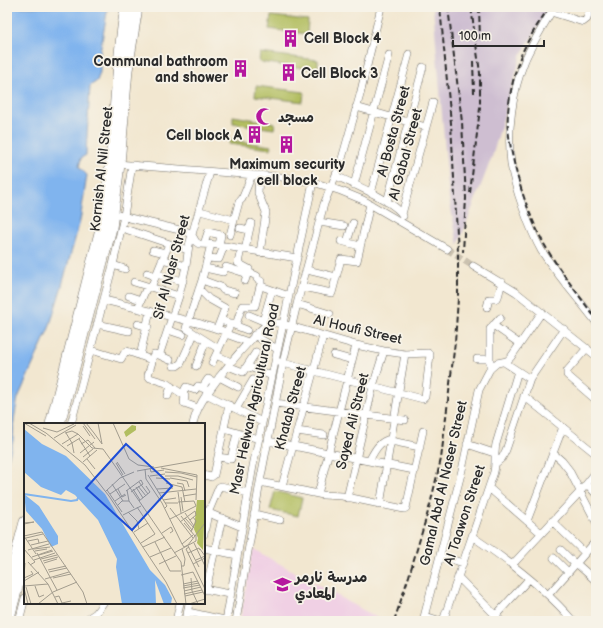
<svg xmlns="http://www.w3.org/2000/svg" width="603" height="628" viewBox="0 0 603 628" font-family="'Balsamiq Sans','Playpen Sans Arabic',sans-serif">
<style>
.built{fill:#f0d0e4}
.industrial{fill:#cebed1}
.green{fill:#b2be60;stroke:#6e7446}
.water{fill:#80b4ee;stroke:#56708c}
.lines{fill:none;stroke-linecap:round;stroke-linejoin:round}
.minor-tunnel{stroke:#cac1af;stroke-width:7;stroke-dasharray:7 3.5;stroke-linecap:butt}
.minor-casing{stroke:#716d65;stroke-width:8}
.highway-casing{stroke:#716d65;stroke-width:12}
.minor{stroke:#fff;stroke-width:7}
.highway{stroke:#fff;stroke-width:11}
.rail{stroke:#2b2b2b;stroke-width:2;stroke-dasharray:6 3;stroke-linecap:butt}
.labels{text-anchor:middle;stroke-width:3.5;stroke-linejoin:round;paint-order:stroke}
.poi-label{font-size:14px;font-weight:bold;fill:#2b2b2b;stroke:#f7f3e8;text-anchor:start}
.street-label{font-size:14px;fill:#2b2b2b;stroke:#f7f3e8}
.inset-river{fill:none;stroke:#80b4ee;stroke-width:2}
.inset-road{fill:none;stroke:#a29c8e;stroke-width:1}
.view{fill:#1d4ed8;fill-opacity:0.15;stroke:#1d4ed8;stroke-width:2}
.inset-edge{fill:none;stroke:#2b2b2b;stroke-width:2}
</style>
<rect width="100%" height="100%" fill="#f7f3e8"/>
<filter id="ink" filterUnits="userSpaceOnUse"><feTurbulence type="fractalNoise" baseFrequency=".025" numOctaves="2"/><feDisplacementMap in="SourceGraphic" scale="8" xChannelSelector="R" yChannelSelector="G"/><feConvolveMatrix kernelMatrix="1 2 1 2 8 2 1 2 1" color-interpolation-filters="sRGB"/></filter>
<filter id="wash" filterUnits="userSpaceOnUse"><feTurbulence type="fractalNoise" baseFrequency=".012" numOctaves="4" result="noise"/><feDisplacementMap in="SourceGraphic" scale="16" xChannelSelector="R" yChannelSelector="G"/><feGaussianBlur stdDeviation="0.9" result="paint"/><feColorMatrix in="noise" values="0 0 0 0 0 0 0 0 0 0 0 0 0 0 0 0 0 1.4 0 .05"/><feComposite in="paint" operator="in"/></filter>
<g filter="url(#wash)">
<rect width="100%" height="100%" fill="#f2e7d0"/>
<path class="built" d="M253 549 383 621H240Z"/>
<path class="industrial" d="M433 7H550L521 55 493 154 458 245 449 198Z"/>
<path class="green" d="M271 16 308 20 307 34 269 29Z
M260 53 318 60V70L259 62Z
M256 86 304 92 303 102 255 96Z
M233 116 275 123 274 129 233 123Z
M230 140 271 146V149L229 144Z
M275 491 302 498 298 516 270 510Z"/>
<path class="water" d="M7 7H108L100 52V72L97 81 90 86 86 153V155L81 158 79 167 87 175 80 221 61 289 49 328 18 398 14 419 13 441 7 463Z"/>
</g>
<g filter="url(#ink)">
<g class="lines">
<path class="minor-tunnel" d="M447 249 473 266"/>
<defs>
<path id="minor" d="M554 7C544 25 533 42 525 60 512 92 507 131 511 164 513 179 518 194 523 208 528 222 533 236 541 250 557 275 578 298 596 322
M551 12 583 22 587 19 590 7
M356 107 426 127
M117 164 281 177 313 182 341 191 363 200 447 249
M259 175 258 193 266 212 260 253
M336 176C351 183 397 202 403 216
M354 185 389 55
M371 193 409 54
M387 202 423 67
M200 211 234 220
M113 214 188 232 192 235 196 242 199 244 219 245 297 258
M402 214 433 102
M319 222 344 226
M122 228 188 250
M240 228 249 230
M230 235 239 202 242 199 252 175
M341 241 360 246
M347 242 353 223
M204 244 208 232 221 235 219 245
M211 244 202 280 186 328 219 349
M241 249 238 263 249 269 245 281
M153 250 165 253
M245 250 251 223
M208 258 219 259 224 246
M162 259 186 266
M113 265 125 269
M473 266 516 292 596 356
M205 268 223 272 226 267 248 274
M307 270 336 277
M248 272 257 276V279L261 281V286L289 296
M147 273 155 276
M156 274 183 281
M202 280 221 287 223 290 235 293
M134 282 179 296
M302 287 332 293 341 259 357 261 370 204
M199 289 209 299 225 308 217 329
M129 296 141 300
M104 300 201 324 227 332
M297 304 330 314
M487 307 489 299H495L498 297 502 282
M138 308 146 289 152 285 169 244
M249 315 263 321 283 324 356 345 384 351 405 354 428 353 430 355 425 397 423 399 279 362
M221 320 247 330
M263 321 272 290
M97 324 129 331
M138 324 148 327
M236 325 242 306H255L260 286
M493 325 520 344
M168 330 183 335
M226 334 248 342
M254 335 277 349
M587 348 567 371V375L596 400
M91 350 121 359 125 352 127 351 149 359 152 362 148 375 150 378 166 383 185 396 184 403 198 408
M159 355 170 360
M216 355 231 362
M334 355 352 360
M140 356 150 311
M477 359H490
M151 361 154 354 159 355 160 353 179 296 186 266 189 245 210 172
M504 362 530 379
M212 363 231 323
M174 366H177L181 363 194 334
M196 366 206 341
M228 366 243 372 256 352
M247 366 272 376
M490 369V329L500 318
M219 377 238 387
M202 388 208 379 215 382
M183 393 186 387 195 390 198 386 209 391
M206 394 262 422
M168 396 171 386
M524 396 596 454
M275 403 405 420
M236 409 253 380
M71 424 113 265 124 216 132 165
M193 424C197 405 209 391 220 376 235 357 250 339 268 323
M224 429 259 439
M297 431 324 435
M268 441 414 470
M391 441 420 447
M467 444 494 453
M553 453 562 461 569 470 596 522
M218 457 231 459 237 433
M369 461C375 450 379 441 391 439
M495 464 502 458 506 450 530 379 564 329
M204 475 211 477 214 475 229 405
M260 482 323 495 342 496 404 509 406 508 423 431
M587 484 596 494
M282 486 323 336
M489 488 541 533
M318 494 356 345
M347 498 373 386 384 351
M380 505 405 354
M204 511 242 527
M254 514 280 520
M527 521 563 427
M552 521 585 553
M204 534 208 513 219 487 221 486 248 493
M473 537C509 561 545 588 573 621
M204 548 237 555
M561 550 575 564
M441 556 463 563
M554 558 568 572
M576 563 596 581
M512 565 580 492 596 472
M458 577 501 621
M204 589 230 594
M206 590 222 518
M548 595 596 541
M188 612 229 621
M496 615 529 579
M425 616 441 621
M19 621 25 598
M84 621 96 613 103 603
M176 621 180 603
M186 621 189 603
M226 621 253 466 313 182
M236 621 260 482 283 363 297 304 324 204 341 162 360 95 381 7
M423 621 462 470 479 390 490 369 497 363 507 361 511 357 542 312
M443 621 494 472C496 462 494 453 496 444L518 371"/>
<path id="highway" d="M51 424 103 221C116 151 114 78 126 7
M59 424 111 228 119 164 127 70 137 7
M7 590 25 522
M8 621 25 557"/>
</defs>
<use href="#minor" class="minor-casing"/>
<use href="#highway" class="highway-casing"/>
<use href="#minor" class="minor"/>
<use href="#highway" class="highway"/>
<path class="rail" d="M448 7 462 122 466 198 463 252
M479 7 480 39
M549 7C540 21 530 36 523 51 514 69 506 108 508 128 512 166 526 210 544 244 559 270 578 294 596 319
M473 61 474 93
M470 193 480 108V73L471 7
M394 621 409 576 430 505 441 459 455 342 458 299V252L451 123 440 7"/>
</g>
</g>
<defs>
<symbol id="building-bare" viewBox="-9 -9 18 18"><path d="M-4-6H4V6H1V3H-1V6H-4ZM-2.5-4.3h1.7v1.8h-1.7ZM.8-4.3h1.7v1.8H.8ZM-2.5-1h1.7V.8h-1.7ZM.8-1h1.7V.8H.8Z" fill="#b5179e" stroke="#f7f3e8" stroke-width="2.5" paint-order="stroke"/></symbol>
<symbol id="mosque-bare" viewBox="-9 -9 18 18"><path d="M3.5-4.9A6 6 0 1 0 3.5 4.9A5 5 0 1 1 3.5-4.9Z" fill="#b5179e" stroke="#f7f3e8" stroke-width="2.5" paint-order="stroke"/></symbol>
<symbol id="school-bare" viewBox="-9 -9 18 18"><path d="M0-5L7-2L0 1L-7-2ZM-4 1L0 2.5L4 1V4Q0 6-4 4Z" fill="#b5179e" stroke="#f7f3e8" stroke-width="2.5" paint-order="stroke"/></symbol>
</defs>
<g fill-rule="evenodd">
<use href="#building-bare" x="278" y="26" width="25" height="25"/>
<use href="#building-bare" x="228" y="56" width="25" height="25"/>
<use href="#building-bare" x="276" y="60" width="25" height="25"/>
<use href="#mosque-bare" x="252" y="104" width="25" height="25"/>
<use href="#building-bare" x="242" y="122" width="25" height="25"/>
<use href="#building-bare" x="274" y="132" width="25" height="25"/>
<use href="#school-bare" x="270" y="572" width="25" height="25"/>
</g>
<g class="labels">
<g class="poi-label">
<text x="304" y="43">Cell Block 4</text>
<text x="228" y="66" text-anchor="end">Communal bathroom<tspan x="228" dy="16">and shower</tspan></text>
<text x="301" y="78">Cell Block 3</text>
<text x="278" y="122">مسجد</text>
<text x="242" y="140" text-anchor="end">Cell block A</text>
<text x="287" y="169" text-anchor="middle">Maximum security<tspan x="287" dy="16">cell block</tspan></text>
<text x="295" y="582">مدرسة نارمر<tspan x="295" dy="16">المعادي</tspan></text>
</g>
<g class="street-label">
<text transform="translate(393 131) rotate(-75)" y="5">Al Bosta Street</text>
<text transform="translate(405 154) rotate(-75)" y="5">Al Gabal Street</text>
<text transform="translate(101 169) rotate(-84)" y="5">Kornish Al Nil Street</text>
<text transform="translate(171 267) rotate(-75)" y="5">Sif Al Nasr Street</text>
<text transform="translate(358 329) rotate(13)" y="5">Al Houfi Street</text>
<text transform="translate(254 399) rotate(-78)" y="5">Masr Helwan Agricultural Road</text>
<text transform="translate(290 408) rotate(-75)" y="5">Khatab Street</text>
<text transform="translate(352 421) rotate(-76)" y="5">Sayed Ali Street</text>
<text transform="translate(443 483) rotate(-77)" y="5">Gamal Abd Al Naser Street</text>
<text transform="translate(464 515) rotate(-72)" y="5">Al Taawon Street</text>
</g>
</g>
<g transform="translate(24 423)">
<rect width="181" height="181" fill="#f2e7d0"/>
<path d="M108 2 112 3V7L102 14 100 9ZM173 77H181L179 127 173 120 174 115 170 106Z" fill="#b2be60"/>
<path d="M0 6 18 21 42 33 81 71 126 147 141 162 148 175 147 181H140L131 157 132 181H98L92 144 93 136 74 97 51 72 42 67 37 72 17 64 0 49ZM0 71 15 83 34 113V121L27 124 18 106 2 88Z" fill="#80b4ee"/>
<path class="inset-river" d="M0 71 47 78 53 77 55 73"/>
<path class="inset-road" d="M0 0 22 13M5 0 22 10 61 42 85 73 142 159 153 181M59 0 71 16M62 0 70 10M74 0 78 21M89 0 105 36 114 42 130 44M59 3 66 13M19 5 33 9M33 9 50 1M41 10 48 8 54 11 68 25 79 26 89 40 157 139 162 181M42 10 48 20 50 30M70 10 78 21M30 15 52 2M55 16 66 33M38 21 54 11M57 21 64 17 71 25M43 23 56 15M56 30 70 19M59 34 69 26M63 36 71 46M59 39 73 27M93 39 101 51M92 40 99 52M126 45 127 49 140 47M137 45 173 52 172 77M121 46 122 56 138 80 158 121 160 124 164 122M113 48 181 36M141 49 157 50 173 54M124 52 143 83 141 85M126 53 141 51M141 53H154L169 57M132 55 146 56M146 55 163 58 165 64M115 59 124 71M142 60 158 64 161 79M153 60 159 61 161 68M88 61 99 78M114 63 122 73M112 64 119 75M94 66 98 74 102 72M109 66 116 77M133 66 149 65M83 67 98 89M103 67 105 78 110 85M82 68 96 55 110 49M102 68 117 57 119 61 107 69M154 69 157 90M135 70 172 66M86 71 101 61M159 73 172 71M157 74 159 88M139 77 152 75M91 78 101 71M115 78 126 69 122 63M141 80H154M94 82 98 78H105M113 84 131 111 117 120M146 85 169 115M104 89 113 98 115 106M161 90 170 103M99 92 117 83M157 93 168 107M161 95 170 105M146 96 172 83 170 78 154 79M156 99 171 88 172 92 166 97M0 100 10 99 0 101M160 100 171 113M110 109 124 100M167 109 172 98 169 94M138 110 147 104 149 108 146 110M0 113 18 109 59 169 63 181M0 113 12 131M2 115 19 111M4 118 14 116 15 120M131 119 146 148H157M170 120 181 143M158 121 169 112M7 122 24 118M164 122 181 100M164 123 175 144M119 124 141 114M165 124 162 126 181 166M0 126 11 139 6 142M10 126 26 124M4 127 25 121M11 128 23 126M13 130 33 167M150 130 172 118V112M164 130 175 125 176 127M15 132 29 128M8 134 28 127M126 134 147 125M17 136 33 132M10 137 31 130M172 137 181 133 176 126M19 138 34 134M4 139 24 161M20 140 33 136M135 141 152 133M169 141 181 135M158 143H160L161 136 158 126M24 147 42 143M25 149 43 145M157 152 169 149 181 173M0 153 1 140M0 155 9 151 7 148M29 155 47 151M167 155 168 168 174 181M21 156 45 149M0 158 15 149M159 161 174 158M0 163 24 161 34 181M11 163 15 174 20 172M159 163 175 160M2 164 7 181M0 165 4 181M159 165 176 162M160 168 177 164M160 171 178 167M161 173 179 169M31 174 35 173 38 180 47 178M14 181 29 169 53 159M165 181 181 176"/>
<path class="view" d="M102 21 148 63 108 107 62 65Z"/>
<rect width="181" height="181" class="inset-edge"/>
</g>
<rect width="603" height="628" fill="none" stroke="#f7f3e8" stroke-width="24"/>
<path d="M453 40v6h91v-6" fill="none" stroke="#2b2b2b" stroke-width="2"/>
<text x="459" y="40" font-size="12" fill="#2b2b2b" stroke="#f7f3e8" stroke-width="3" paint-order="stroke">100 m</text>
</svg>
